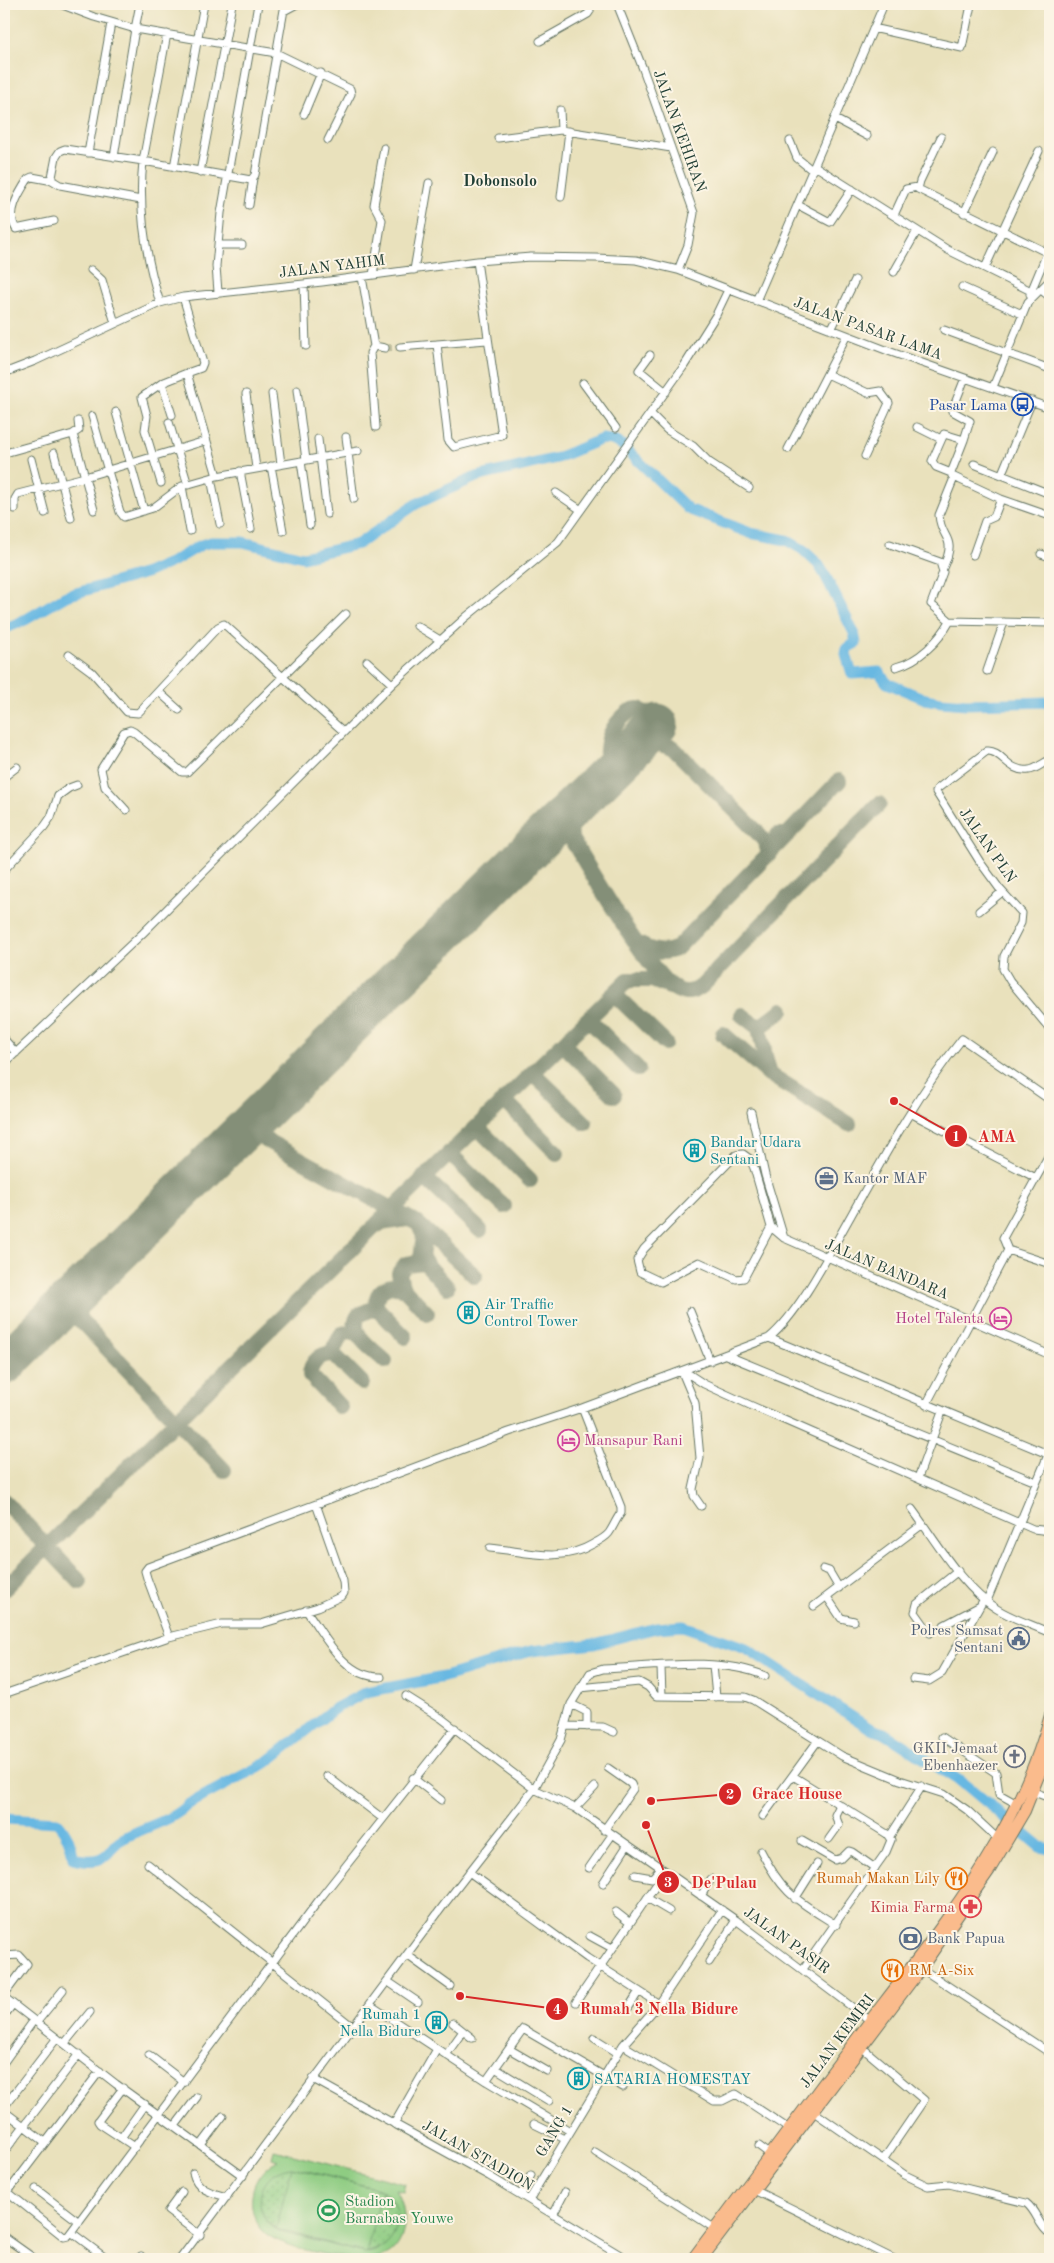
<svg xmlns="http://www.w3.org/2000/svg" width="1054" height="2263" viewBox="0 0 1054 2263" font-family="'Old Standard TT',serif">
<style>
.grass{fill:url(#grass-dots);stroke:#56845b}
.pitch{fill:#8ecc82;stroke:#56845b;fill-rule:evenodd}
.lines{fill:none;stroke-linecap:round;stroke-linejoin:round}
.river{stroke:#67b8e2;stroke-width:11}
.taxiway{stroke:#848f78;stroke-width:16}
.runway{stroke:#848f78;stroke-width:41}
.minor-tunnel{stroke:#c1c0a1;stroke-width:7;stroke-dasharray:7 3.5;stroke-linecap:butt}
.minor-casing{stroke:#667664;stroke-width:9}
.highway-casing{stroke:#667664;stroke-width:12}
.minor{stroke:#fff;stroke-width:7}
.highway{stroke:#fabb8c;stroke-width:10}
.labels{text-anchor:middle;stroke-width:4;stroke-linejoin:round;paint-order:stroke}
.street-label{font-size:15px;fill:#1f3d34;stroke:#fcf5e5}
.transit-label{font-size:15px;fill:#164399;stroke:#fcf5e5;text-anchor:end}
.culture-label{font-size:15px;fill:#0d838f;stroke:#fcf5e5;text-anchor:start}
.service-label{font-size:15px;fill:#4e5e75;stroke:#fcf5e5;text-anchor:start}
.hotel-label{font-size:15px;fill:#b23c85;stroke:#fcf5e5;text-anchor:end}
.worship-label{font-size:15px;fill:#5b616d;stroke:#fcf5e5;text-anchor:end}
.food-label{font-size:15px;fill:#c56008;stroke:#fcf5e5;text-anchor:end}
.health-label{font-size:15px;fill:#be3a42;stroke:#fcf5e5;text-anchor:end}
.leisure-label{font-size:15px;fill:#27864d;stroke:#fcf5e5;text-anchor:start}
.neighbourhood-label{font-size:16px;font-weight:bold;fill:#1f3d34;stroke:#fcf5e5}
.leader{fill:none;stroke:#d62828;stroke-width:2}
.callout-dot{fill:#d62828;stroke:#fcf5e5;stroke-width:2}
.mark-label{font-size:15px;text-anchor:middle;font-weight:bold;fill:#fff}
.callout-label{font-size:16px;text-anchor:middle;font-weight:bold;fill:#d62828;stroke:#fcf5e5;stroke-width:4;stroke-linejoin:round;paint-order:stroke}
</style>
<defs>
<pattern id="grass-dots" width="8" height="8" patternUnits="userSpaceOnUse" patternTransform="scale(1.25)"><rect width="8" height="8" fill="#8ecc82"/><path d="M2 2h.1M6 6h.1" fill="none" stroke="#73a76b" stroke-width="1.8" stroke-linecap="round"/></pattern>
</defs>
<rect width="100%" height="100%" fill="#fcf5e5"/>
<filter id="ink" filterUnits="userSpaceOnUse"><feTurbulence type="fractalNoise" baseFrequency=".02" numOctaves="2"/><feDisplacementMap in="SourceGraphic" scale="10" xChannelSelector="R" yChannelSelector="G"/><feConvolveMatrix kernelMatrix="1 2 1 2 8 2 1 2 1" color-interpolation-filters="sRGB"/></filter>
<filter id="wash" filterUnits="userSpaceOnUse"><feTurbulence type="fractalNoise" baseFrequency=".0096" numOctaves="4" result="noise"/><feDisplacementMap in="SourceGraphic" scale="20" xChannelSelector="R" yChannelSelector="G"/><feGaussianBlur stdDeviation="1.12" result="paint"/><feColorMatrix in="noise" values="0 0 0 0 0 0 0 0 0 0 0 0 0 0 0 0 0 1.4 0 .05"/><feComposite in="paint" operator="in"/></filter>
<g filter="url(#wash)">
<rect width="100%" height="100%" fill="#e9e1bc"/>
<path class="grass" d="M285 2167C303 2165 360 2180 377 2188 383 2190 388 2194 392 2200 413 2229 382 2259 351 2251 322 2243 249 2237 260 2193 263 2179 273 2171 285 2167Z"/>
<path class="pitch" d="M274 2150 405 2184 403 2192 396 2190C410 2212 408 2254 376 2259 354 2263 282 2248 265 2233 255 2223 250 2209 252 2195 254 2179 264 2167 278 2160L272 2158ZM291 2167 381 2190 292 2167 276 2229 365 2253 284 2233C249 2221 253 2172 291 2167ZM382 2190C409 2209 398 2249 366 2253Z"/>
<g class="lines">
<path class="river" d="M4 629 25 620 66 596 146 573 174 561 201 545 211 542H243L303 557 358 544 416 504 476 477 557 458 602 439 612 440 622 445 688 509 750 533 786 540 802 549 818 564 825 575 854 633 856 643 847 648 846 654 852 674 879 672 887 683 925 699 941 702 966 704 1050 702
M4 1819 57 1822C67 1833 72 1844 73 1858 82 1860 95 1863 103 1857 110 1854 113 1845 119 1841 140 1827 170 1823 187 1805L266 1763 334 1709 366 1692 444 1677 531 1651 594 1644 656 1628 683 1626 746 1648 871 1729 884 1733 966 1785 1040 1847 1050 1849"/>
<path class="taxiway" d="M634 748 657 743 673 748 758 833 765 841 769 853
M606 776C607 752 604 735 622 718 627 713 631 709 639 709L657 725
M577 804 570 820 571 839C589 867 652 979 677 990 685 994 695 992 702 986L879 804
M545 835 560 833 571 839
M778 835H787L839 781
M638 944C652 951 663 955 677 948L787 835
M614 994 665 1043
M742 1015 759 1028 782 1010
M588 1019 638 1069
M759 1028 769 1074
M723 1034 769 1074 849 1124
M563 1044 614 1095
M533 1073 585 1123
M504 1100 557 1153
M477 1127 530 1180
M263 1138 259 1122 268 1106
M229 1145 246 1134 260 1137 417 1223 475 1276
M449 1153 504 1206
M424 1177 480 1230
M377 1224 628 980H652L670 987
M420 1227 424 1236 421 1258 447 1287
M423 1262 406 1264 399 1273 402 1287 427 1313
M402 1287C387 1283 375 1291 376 1307L405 1337
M376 1307 359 1315C346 1333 373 1349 385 1361
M51 1319 69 1314 80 1320 224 1470
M80 1320 75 1304 83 1288
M355 1331 342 1334 333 1350 334 1355 362 1383
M334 1355C322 1351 310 1363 310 1375L340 1407
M4 1501 80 1582
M4 1589 374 1227 381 1223 407 1219"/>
<path class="runway" d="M4 1365 658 724"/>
</g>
</g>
<g filter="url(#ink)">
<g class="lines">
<path class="minor-tunnel" d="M385 348 400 347"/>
<defs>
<path id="minor" d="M60 4 94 17 135 29 140 4
M617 4 643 69 694 213 688 245 678 270
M284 11 297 4
M873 28 962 48 971 5
M167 34 143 161 251 180 255 175 285 4
M540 41 588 14 590 11 588 4
M560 110 561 130
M304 114 321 73
M835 119 867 136
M941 137 920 181 918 189 1048 253
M498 138 561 130 671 148
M790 141 797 158 813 171
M88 153 111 23
M114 157 135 29 276 53 350 89 351 94 328 140
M815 166 948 250 1031 291
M174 167 204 4
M200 172 232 4
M50 179 60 185 141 200
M561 197 569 131
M249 205 253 178
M798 205 830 222 852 189
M4 211 12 210
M964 213 993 152
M894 215 906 189 918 187
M54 221 16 229C6 213 19 193 28 179L32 177 48 180 52 177 56 157 60 151 65 149 143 161C138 208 146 258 160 303
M218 245H242
M477 261 502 435 454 447 448 440 437 344 487 340
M985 268 1039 151
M91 270 102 280 115 323
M414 270 429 183
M894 272 917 231
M373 275 382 220 374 205 384 148
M362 277 374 346 385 348
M304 284 306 346
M962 287 1022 314
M1041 290 1050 297
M218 292 216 266 221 213 258 4
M1030 294 1050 246
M183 297 203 363 201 368 187 373 217 476 358 451
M756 301 884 4
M831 330 855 280
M944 330 1050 369
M374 346 370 353 376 427
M400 347 437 344
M650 355 639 370 666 392
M4 373 35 361 160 303 183 297 322 282 477 261 531 257 596 258 636 260 678 270 891 352 1050 408
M827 374 868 393 880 391 889 403 865 456
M162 383 172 415
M583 383 616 428
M993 387 1028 302 1050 280
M297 390 306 460
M246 394 256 468
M272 394 281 464
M116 412 144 511
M651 414 667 430 693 446 709 462 749 488
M92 416 120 512 124 517 153 508 182 486 217 476
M169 422 188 485
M917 427 941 439
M73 434 94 510
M346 437 354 499
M318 439 327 514
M964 440 951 473 952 476 1001 499 1050 516
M788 449 847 335
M5 453 73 434 79 430 78 421
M54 453 71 518
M31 459 45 513
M301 461 310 525
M974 464 1050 494
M271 466 283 531
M240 471 251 529
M951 473 936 467 932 461 944 434 964 440 970 421 952 411 965 378
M1002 473 1032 401
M211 478 220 524
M161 483 145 430 147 416 142 397 162 383 187 373
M182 486 190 531
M556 493 581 510
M15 509V499L18 494 85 477 205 441
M890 544 940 562 943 572 931 604 950 621
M1041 554 1050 557
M973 555 985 521 994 517 1001 499
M943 568C958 535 941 541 939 515L954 478
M417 626 440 640
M69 655 92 672 127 712 138 713 218 627 224 624 344 732
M367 661 392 684
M896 667C919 661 939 641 950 621L1050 623
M987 671 1004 622
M159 692 179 710
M1050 760C1043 762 1036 770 1029 770 1008 773 1001 749 987 751L937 789 936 792 980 862 999 888 1022 913 1021 923 1004 956 1003 969 1010 981 1050 1029
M4 777 17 767
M126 810 105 787 101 769 124 732 130 730 134 732 182 772H187L346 614
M4 870 44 827 51 817 58 796 69 788 77 785
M979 911 1002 892
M4 1039 16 1053
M4 1064 143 933 392 684 466 617 558 542 684 366 716 315 728 290
M751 1112 765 1175 784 1238
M910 1113 1036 1178
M1050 1153 1003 1238 1008 1250 1050 1264
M743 1154 750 1159 754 1168 771 1227 744 1278 736 1279 699 1262 661 1282 640 1272 637 1260 644 1249 736 1155Z
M771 1227 784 1238 1050 1355
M690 1311 710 1361
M769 1338 1050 1455
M726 1355 1036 1482
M684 1371 704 1384 752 1406 1033 1529 1050 1531
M682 1372 695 1403 700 1458 693 1489 694 1496 701 1506
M926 1405 1008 1250
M918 1478 942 1412
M912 1509C936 1541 962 1588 997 1609 1013 1619 1033 1625 1050 1633
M490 1548C525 1551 560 1564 593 1544 599 1541 605 1538 609 1533 614 1526 616 1519 621 1513V1507L582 1408
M823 1569 829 1571 839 1588
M827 1597 841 1618 854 1621
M987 1601 1048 1455
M814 1606 923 1524
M306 1610C325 1636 344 1678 381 1677
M944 1625 980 1606
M930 1633 915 1612 917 1604 958 1571
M169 1637 147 1578 145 1571 148 1567 509 1432 582 1408 769 1338C798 1314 826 1260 845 1226 881 1162 916 1096 962 1039L1050 1100
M713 1665 716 1697
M661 1667 662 1696
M913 1679 929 1681 942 1673 984 1599
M580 1688 639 1682 648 1687 656 1696 745 1697 753 1700 842 1756 900 1780 944 1794 967 1810 997 1838
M4 1694 169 1637 222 1624H261L318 1607 342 1596 344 1593 343 1581 316 1504
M406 1696 441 1718 534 1789 575 1808 736 1920 872 2022
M571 1704 587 1712V1727
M565 1726 603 1727 614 1732
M942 1737 996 1773 999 1794 1017 1804
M327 1776 382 1818
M793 1776 887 1834 891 1840 886 1852 803 1969
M413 1778 441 1800
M1034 1792 1050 1798
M575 1808 595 1787
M763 1816 817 1742
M604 1830 633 1789 631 1784 608 1768
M890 1836 922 1786
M829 1839 839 1825 835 1815 840 1805
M802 1841 835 1860 842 1858 849 1851 852 1852 875 1868
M761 1851C783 1895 797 1900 836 1925
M148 1864 353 2027
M589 1868 612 1835
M469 1872 587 1958 659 2004
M635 1875 652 1878 660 1869
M603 1883 627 1846
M701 1896 711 1879
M647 1898 669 1911
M795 1899 817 1864
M616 1912 630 1923
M590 1936 612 1948
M407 1955 450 1986
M4 1956 19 1955 27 1964 4 1995
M709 1962 736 1920
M919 1967 1050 2053
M387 1981 418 2002
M4 1997 116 2084 243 2176
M576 2002 665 1872
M370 2005 486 2081 570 2131
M629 2007 639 1991
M4 2016 13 2004
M37 2022 63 1990
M453 2023 472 2038
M594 2038 618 2053
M65 2043 90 2012
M623 2045 714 2101H722L736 2094 792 2131
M859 2045 924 2100 883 2160
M509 2049 547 2071
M149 2055 184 2082
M446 2055 463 2031
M4 2062 34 2020
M495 2068 549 2101
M313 2079 489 2176 627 2259
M486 2081 523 2029 623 2087
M123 2088 98 2121 100 2124 135 2147
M4 2107 57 2038
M811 2110 905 2175 928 2186 949 2184 1026 2203C1037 2211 1038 2226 1050 2234
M4 2111 45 2142
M394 2124 437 2049
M534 2124 565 2139
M175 2126 197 2097
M121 2138 145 2104
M201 2145 223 2116
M759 2146 771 2155
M4 2152 79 2054
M595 2152 717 2230
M193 2173C197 2190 212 2193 227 2197
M4 2189 64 2237 68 2236 322 1896 455 1728
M36 2189 79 2222
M752 2189 894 2259
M182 2192 168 2211 200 2235
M521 2195 531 2175
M4 2197 100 2071
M529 2200 623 2045 659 2004 722 1910
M553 2215 565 2192
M71 2232 107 2259
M4 2237 35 2259
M141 2256 143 2259
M180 2259 446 1902 534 1789 561 1740 571 1704 590 1673 603 1669C653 1667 718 1656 765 1676"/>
<path id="highway" d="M692 2259C752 2179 811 2099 871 2019 943 1925 1019 1831 1050 1715
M702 2259 921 1969 990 1870 1025 1811 1050 1748"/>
</defs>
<use href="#minor" class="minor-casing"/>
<use href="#highway" class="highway-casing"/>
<use href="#minor" class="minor"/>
<use href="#highway" class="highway"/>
</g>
</g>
<defs>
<symbol id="bus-ring" viewBox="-11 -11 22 22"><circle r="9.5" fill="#fcf5e5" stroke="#1a4fb4" stroke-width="1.5"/><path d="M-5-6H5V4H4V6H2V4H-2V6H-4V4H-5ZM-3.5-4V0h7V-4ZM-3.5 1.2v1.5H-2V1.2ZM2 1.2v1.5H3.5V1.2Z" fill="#1a4fb4"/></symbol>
<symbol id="building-ring" viewBox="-11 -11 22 22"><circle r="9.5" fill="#fcf5e5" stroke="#0f9aa8" stroke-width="1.5"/><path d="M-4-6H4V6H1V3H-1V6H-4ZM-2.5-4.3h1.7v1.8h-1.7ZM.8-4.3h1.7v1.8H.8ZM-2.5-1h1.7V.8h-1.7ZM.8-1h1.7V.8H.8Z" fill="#0f9aa8"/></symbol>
<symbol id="office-ring" viewBox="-11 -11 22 22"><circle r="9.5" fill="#fcf5e5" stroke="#5c6f8a" stroke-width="1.5"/><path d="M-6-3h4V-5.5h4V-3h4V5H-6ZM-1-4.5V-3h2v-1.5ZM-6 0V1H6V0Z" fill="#5c6f8a"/></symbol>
<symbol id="hotel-ring" viewBox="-11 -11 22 22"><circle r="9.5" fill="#fcf5e5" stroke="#d1479c" stroke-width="1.5"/><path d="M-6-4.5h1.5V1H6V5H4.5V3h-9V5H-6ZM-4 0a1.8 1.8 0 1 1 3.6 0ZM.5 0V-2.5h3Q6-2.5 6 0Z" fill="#d1479c"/></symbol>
<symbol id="civic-ring" viewBox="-11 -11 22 22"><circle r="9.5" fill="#fcf5e5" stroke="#5c6f8a" stroke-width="1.5"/><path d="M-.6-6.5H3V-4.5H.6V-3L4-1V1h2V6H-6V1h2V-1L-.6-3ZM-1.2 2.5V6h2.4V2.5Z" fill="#5c6f8a"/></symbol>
<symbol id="church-ring" viewBox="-11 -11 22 22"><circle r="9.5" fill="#fcf5e5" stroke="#6b7280" stroke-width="1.5"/><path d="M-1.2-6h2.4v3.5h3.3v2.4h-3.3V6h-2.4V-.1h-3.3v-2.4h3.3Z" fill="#6b7280"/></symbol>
<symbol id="restaurant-ring" viewBox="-11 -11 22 22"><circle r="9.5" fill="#fcf5e5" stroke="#e8710a" stroke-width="1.5"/><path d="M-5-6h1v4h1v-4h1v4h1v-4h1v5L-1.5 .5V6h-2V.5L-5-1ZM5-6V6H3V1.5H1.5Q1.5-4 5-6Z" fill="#e8710a"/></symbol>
<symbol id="pharmacy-ring" viewBox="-11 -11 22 22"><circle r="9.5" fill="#fcf5e5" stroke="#e0444e" stroke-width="1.5"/><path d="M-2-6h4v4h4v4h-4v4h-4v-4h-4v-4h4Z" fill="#e0444e"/></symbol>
<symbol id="bank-ring" viewBox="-11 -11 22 22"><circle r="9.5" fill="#fcf5e5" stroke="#5c6f8a" stroke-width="1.5"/><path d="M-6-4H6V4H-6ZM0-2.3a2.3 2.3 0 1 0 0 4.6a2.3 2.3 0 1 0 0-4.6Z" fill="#5c6f8a"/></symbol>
<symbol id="stadium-ring" viewBox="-11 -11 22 22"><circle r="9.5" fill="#fcf5e5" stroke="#2e9e5b" stroke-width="1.5"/><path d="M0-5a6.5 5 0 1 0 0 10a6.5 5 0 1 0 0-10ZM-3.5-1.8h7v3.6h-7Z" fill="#2e9e5b"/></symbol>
</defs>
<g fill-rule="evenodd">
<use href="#bus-ring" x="1010" y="392" width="25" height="25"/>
<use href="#building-ring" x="682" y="1138" width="25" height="25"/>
<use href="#office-ring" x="814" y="1166" width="25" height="25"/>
<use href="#building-ring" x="456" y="1300" width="25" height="25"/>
<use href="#hotel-ring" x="988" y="1306" width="25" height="25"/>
<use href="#hotel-ring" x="556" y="1428" width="25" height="25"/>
<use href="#civic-ring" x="1006" y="1626" width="25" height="25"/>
<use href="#church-ring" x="1002" y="1744" width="25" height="25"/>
<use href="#restaurant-ring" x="944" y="1866" width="25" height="25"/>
<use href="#pharmacy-ring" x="958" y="1894" width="25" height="25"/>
<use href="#bank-ring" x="898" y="1926" width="25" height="25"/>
<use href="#restaurant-ring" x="880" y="1958" width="25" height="25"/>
<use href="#building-ring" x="424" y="2010" width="25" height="25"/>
<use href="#building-ring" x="566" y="2066" width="25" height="25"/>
<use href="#stadium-ring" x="316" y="2198" width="25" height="25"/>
</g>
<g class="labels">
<g class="street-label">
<text transform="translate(680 131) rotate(70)" y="5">JALAN KEHIRAN</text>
<text transform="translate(332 266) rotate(-7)" y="5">JALAN YAHIM</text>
<text transform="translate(868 328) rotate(20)" y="5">JALAN PASAR LAMA</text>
<text transform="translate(988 845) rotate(55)" y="5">JALAN PLN</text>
<text transform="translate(887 1269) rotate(23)" y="5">JALAN BANDARA</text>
<text transform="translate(787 1940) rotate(36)" y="5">JALAN PASIR</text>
<text transform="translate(837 2041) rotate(-53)" y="5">JALAN KEMIRI</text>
<text transform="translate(554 2131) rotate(-59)" y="5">GANG 1</text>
<text transform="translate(478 2155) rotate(30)" y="5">JALAN STADION</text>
</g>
<g class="transit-label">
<text x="1007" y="410">Pasar Lama</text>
</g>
<g class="culture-label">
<text x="710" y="1147">Bandar Udara<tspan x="710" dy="17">Sentani</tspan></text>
<text x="484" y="1309">Air Traffic<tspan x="484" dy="17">Control Tower</tspan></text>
<text x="421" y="2019" text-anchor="end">Rumah 1<tspan x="421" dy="17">Nella Bidure</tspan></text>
<text x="594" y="2084">SATARIA HOMESTAY</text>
</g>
<g class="service-label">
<text x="843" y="1183">Kantor MAF</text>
<text x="1003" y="1635" text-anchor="end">Polres Samsat<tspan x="1003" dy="17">Sentani</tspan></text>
<text x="927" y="1943">Bank Papua</text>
</g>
<g class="hotel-label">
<text x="984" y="1323">Hotel Talenta</text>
<text x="584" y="1445" text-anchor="start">Mansapur Rani</text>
</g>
<g class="worship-label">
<text x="998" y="1753">GKII Jemaat<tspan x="998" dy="17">Ebenhaezer</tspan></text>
</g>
<g class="food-label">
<text x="940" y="1883">Rumah Makan Lily</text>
<text x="909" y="1975" text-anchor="start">RM A-Six</text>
</g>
<g class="health-label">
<text x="955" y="1912">Kimia Farma</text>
</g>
<g class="leisure-label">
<text x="345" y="2206">Stadion<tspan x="345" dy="17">Barnabas Youwe</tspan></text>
</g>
<g class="neighbourhood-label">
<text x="500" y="186">Dobonsolo</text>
</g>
</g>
<path class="leader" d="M894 1101L956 1136M651 1801L730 1794M646 1825L668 1882M460 1996L557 2009"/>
<g class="callout-dot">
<circle cx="894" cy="1101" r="5"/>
<circle cx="651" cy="1801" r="5"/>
<circle cx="646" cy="1825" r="5"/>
<circle cx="460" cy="1996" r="5"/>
<circle cx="956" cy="1136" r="12"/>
<circle cx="730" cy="1794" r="12"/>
<circle cx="668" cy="1882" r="12"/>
<circle cx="557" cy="2009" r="12"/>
</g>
<g class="mark-label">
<text x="956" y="1141">1</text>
<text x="730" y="1799">2</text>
<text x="668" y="1887">3</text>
<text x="557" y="2014">4</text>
</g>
<g class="callout-label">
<text x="997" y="1142">AMA</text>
<text x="797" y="1799">Grace House</text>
<text x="724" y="1888">De'Pulau</text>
<text x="659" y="2014">Rumah 3 Nella Bidure</text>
</g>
<rect width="1054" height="2263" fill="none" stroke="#fcf5e5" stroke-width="20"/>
</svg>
